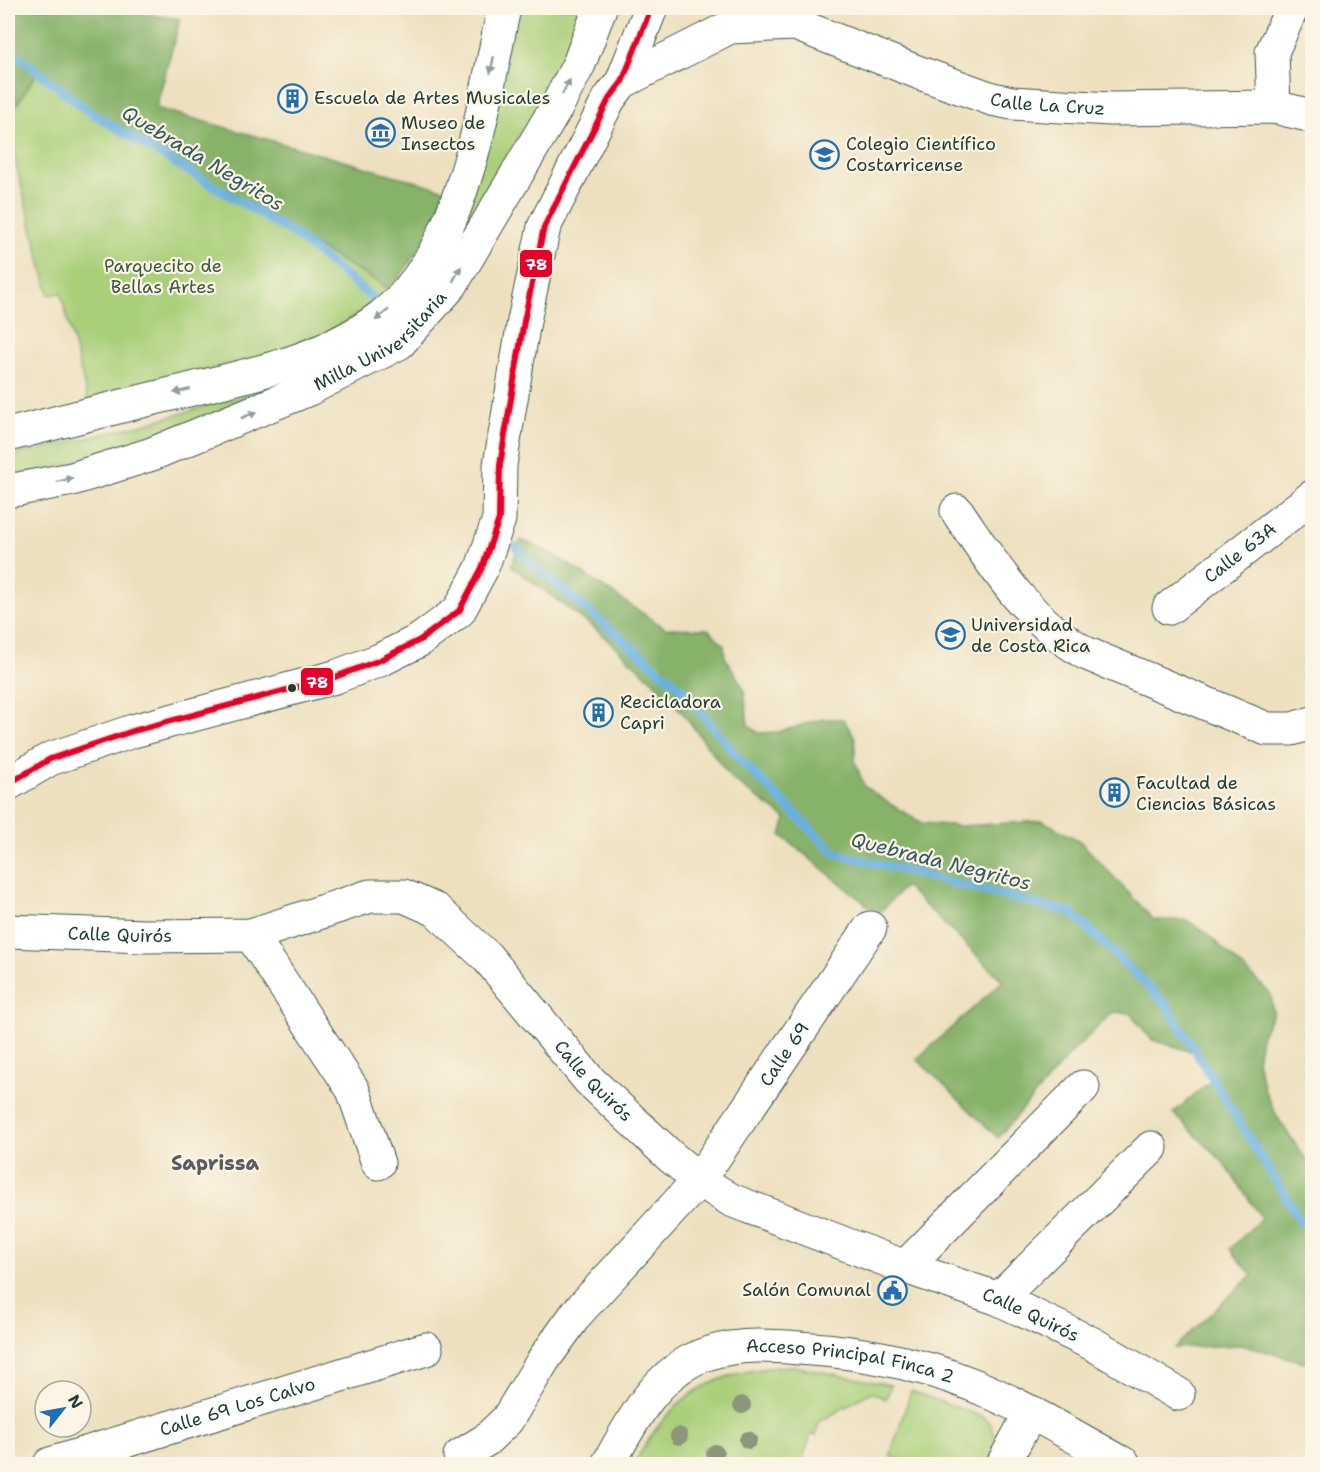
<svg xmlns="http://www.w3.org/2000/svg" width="1320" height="1472" viewBox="0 0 1320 1472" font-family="'Shantell Sans',sans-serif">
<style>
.green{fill:#a9cf79;stroke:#648656;stroke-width:1.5}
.forest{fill:#86b269;stroke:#52784e;stroke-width:1.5}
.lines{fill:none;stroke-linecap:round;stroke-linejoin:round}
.stream{stroke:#6bb1e2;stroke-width:9}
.minor-casing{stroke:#3e5549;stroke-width:35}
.minor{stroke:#fff;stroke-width:33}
.bus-1-casing{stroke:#fcf5e5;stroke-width:10}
.bus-1{stroke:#e4002b;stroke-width:6}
.tree{fill:#8b967a}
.oneway{fill:#8f9e9a}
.bus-dot{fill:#1f3d34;stroke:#fcf5e5;stroke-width:2}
.labels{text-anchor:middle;stroke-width:4.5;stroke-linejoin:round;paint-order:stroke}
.poi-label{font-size:18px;fill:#1f3d34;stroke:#fcf5e5;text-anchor:start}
.street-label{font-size:18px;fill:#1f3d34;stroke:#fcf5e5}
.park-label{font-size:18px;fill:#3b5a42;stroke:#fcf5e5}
.water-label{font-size:20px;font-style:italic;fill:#325a60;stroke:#fcf5e5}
.neighbourhood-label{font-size:20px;font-weight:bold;fill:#5b5c61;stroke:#fcf5e5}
.line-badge{stroke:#fcf5e5;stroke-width:2}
.badge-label{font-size:16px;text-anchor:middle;font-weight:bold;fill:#fff}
</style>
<rect width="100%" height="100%" fill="#fcf5e5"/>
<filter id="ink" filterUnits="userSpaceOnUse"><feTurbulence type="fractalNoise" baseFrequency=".0167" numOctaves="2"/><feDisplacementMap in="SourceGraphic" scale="12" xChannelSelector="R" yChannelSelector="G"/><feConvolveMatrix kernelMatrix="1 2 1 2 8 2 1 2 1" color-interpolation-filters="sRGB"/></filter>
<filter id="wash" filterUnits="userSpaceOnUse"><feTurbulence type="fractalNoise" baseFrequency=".008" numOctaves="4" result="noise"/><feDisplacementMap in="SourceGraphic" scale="24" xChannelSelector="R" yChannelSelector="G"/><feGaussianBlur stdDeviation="1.35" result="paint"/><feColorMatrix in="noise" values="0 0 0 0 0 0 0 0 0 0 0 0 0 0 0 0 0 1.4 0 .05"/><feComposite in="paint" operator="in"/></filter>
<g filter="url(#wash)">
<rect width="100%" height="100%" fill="#ede0bf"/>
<path class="green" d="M516 8H594L559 79 449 267 420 311 405 329 340 369 180 431 70 464 8 477V456C80 441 152 423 223 401 288 381 367 361 411 306 453 253 469 190 486 127 497 87 508 48 516 8Z
M38 71 91 113 391 290 374 305 304 346 88 400 61 293 49 295 8 133V118Z
M792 1366 891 1385 886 1399 871 1392 819 1422 816 1435 811 1434 801 1464H634C673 1393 711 1371 792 1366Z
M911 1391 983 1417 991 1424 998 1447 990 1464H915L890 1456Z"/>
<path class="forest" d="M8 8H106L180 19 156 108 446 190 431 231 391 290 91 113 38 71 8 118Z
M521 540 555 555 665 628 708 629 724 645 725 657 744 689 748 725 759 733 778 732 822 719H843L855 738V761L864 786 890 804 922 823 961 826 1043 821 1080 841 1154 920H1187L1205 932 1271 994 1273 1013 1261 1037 1257 1060 1264 1089 1279 1120 1312 1168V1364L1241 1345 1174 1348 1252 1275 1230 1249 1262 1218 1223 1162 1173 1113 1213 1079 1197 1053 1152 1040 1130 1013 1113 1012 1069 1055 998 1138 917 1059 1003 981 905 886 878 914 781 835 786 819 732 779 682 712 652 680 593 627 511 566Z"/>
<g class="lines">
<path class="stream" d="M8 48 91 113 294 234 377 302
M516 547 533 565 679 686 741 761 835 853 1072 913 1166 1004 1312 1239"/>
</g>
</g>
<g filter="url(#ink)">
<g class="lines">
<defs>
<g id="minor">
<path id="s1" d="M766 8 795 24 920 73 992 99 1012 103 1110 109 1274 107 1312 116"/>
<path d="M622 82 730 27 795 24"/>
<path d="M1274 107 1272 52 1292 8"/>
<path d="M8 435C66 420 125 405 184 391 252 374 327 360 383 315 408 296 430 264 443 236 476 164 488 84 504 8"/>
<path id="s2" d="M8 491 72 479 152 454 309 389 399 343 451 285 556 108 579 64 600 8"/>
<path d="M957 511C996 568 1023 616 1085 653L1267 729H1292L1312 723"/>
<path id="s3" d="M1169 608 1312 497"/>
<path d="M8 784 50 759 133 731 335 677 380 660 420 640 459 611 482 568 499 519 500 465 524 321 544 227 609 99 622 82 651 8"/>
<path id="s4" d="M8 931 145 936 251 935 370 896H404L436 910 487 957 589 1080 670 1156 699 1180 731 1200 905 1267 999 1299 1093 1344 1178 1394"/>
<path d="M251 935 353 1090 378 1163"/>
<path d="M905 1267 1083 1087"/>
<path d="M999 1299 1151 1148"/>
<path id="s5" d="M460 1456 486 1440 507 1420 544 1359 577 1313 699 1180 870 928"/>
<path id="s6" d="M50 1464 426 1349"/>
<path id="s7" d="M608 1464C630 1426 651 1381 692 1360 726 1343 762 1345 799 1348 866 1352 935 1366 996 1395 1040 1416 1082 1441 1124 1464"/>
<path d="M1003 1464 1031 1412"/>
</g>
</defs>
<use href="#minor" class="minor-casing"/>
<use href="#minor" class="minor"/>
<defs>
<path id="bus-1" d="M8 784 50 759 133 731 335 677 380 660 420 640 459 611 482 568 499 519 500 465 524 321 544 227 609 99 622 82 651 8"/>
</defs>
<use href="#bus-1" class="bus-1-casing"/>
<use href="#bus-1" class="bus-1"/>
</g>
<g class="tree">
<circle cx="742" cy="1405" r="9"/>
<circle cx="679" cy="1436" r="9"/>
<circle cx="748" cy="1440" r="9"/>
<circle cx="715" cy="1453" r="9"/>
</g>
<defs><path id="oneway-solid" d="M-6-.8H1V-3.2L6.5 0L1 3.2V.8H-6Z" transform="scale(1.5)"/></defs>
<g class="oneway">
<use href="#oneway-solid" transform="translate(492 65) rotate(102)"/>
<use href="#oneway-solid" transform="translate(566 87) rotate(-62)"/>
<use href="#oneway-solid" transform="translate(457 274) rotate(-61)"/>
<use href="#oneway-solid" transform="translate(382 315) rotate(141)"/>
<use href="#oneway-solid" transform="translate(182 391) rotate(166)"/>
<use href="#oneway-solid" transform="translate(249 415) rotate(-22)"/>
<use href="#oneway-solid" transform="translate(65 480) rotate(-12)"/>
</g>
</g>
<defs>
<symbol id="building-ring" viewBox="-11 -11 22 22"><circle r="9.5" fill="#fcf5e5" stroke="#1f6fb2" stroke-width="1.5"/><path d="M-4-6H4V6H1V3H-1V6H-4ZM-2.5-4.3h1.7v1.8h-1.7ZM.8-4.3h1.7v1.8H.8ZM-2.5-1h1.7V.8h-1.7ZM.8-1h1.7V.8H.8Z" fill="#1f6fb2"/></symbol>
<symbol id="museum-ring" viewBox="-11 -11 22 22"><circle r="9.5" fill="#fcf5e5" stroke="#1f6fb2" stroke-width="1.5"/><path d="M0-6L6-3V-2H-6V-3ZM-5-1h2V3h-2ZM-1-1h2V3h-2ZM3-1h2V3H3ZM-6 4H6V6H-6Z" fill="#1f6fb2"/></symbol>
<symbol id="university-ring" viewBox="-11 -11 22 22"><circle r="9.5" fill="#fcf5e5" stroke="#1f6fb2" stroke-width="1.5"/><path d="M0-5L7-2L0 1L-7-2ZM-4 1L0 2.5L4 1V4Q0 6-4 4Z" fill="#1f6fb2"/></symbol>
<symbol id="civic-ring" viewBox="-11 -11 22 22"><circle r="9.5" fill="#fcf5e5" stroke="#1f6fb2" stroke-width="1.5"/><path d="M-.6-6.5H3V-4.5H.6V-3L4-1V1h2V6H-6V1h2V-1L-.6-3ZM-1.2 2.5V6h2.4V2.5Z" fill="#1f6fb2"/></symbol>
</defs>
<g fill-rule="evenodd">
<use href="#building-ring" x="276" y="82" width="33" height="33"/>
<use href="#museum-ring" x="364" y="116" width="33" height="33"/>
<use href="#university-ring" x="808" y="138" width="33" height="33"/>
<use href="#university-ring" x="934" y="618" width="33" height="33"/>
<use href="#building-ring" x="582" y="696" width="33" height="33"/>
<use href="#building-ring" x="1098" y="776" width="33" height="33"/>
<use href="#civic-ring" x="876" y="1274" width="33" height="33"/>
</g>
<circle class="bus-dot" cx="292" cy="688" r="5"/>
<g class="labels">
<g class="poi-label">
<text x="314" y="104">Escuela de Artes Musicales</text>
<text x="401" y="129">Museo de<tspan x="401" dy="21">Insectos</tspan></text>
<text x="846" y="150">Colegio Científico<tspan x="846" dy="21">Costarricense</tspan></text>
<text x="971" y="631">Universidad<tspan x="971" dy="21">de Costa Rica</tspan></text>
<text x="620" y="708">Recicladora<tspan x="620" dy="21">Capri</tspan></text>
<text x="1136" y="789">Facultad de<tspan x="1136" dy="21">Ciencias Básicas</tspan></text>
<text x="871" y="1296" text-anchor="end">Salón Comunal</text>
</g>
<g class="street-label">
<text dy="6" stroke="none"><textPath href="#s1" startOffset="300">Calle La Cruz</textPath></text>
<text dy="6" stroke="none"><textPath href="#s2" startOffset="406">Milla Universitaria</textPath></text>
<text dy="6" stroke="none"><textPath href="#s3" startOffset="90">Calle 63A</textPath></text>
<text dy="6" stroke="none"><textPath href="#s4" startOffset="112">Calle Quirós</textPath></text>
<text dy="6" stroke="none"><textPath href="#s5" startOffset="520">Calle 69</textPath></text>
<text dy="6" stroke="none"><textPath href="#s4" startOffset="670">Calle Quirós</textPath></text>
<text dy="6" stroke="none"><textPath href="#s4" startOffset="1174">Calle Quirós</textPath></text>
<text dy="6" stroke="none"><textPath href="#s7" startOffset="297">Acceso Principal Finca 2</textPath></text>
<text dy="6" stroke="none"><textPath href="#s6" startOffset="196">Calle 69 Los Calvo</textPath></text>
</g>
<g class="park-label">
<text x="163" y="272">Parquecito de<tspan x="163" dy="21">Bellas Artes</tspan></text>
</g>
<g class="water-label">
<text transform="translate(203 158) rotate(31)" y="7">Quebrada Negritos</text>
<text transform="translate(941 861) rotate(14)" y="7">Quebrada Negritos</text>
</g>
<g class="neighbourhood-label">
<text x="215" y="1170">Saprissa</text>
</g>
</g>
<g class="line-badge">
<rect x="519" y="249" width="34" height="29" rx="6" fill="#e4002b"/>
<rect x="300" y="667" width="34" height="29" rx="6" fill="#e4002b"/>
</g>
<g class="badge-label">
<text x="536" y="270">78</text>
<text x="317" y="688">78</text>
</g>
<rect width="1320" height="1472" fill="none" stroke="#fcf5e5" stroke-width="30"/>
<g transform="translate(63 1409) rotate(59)"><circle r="28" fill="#fcf5e5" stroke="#a4ab9e" stroke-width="1.5"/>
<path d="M0-4.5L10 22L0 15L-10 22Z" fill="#1f6fb2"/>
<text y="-9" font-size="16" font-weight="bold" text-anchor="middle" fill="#1f3d34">N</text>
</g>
</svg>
